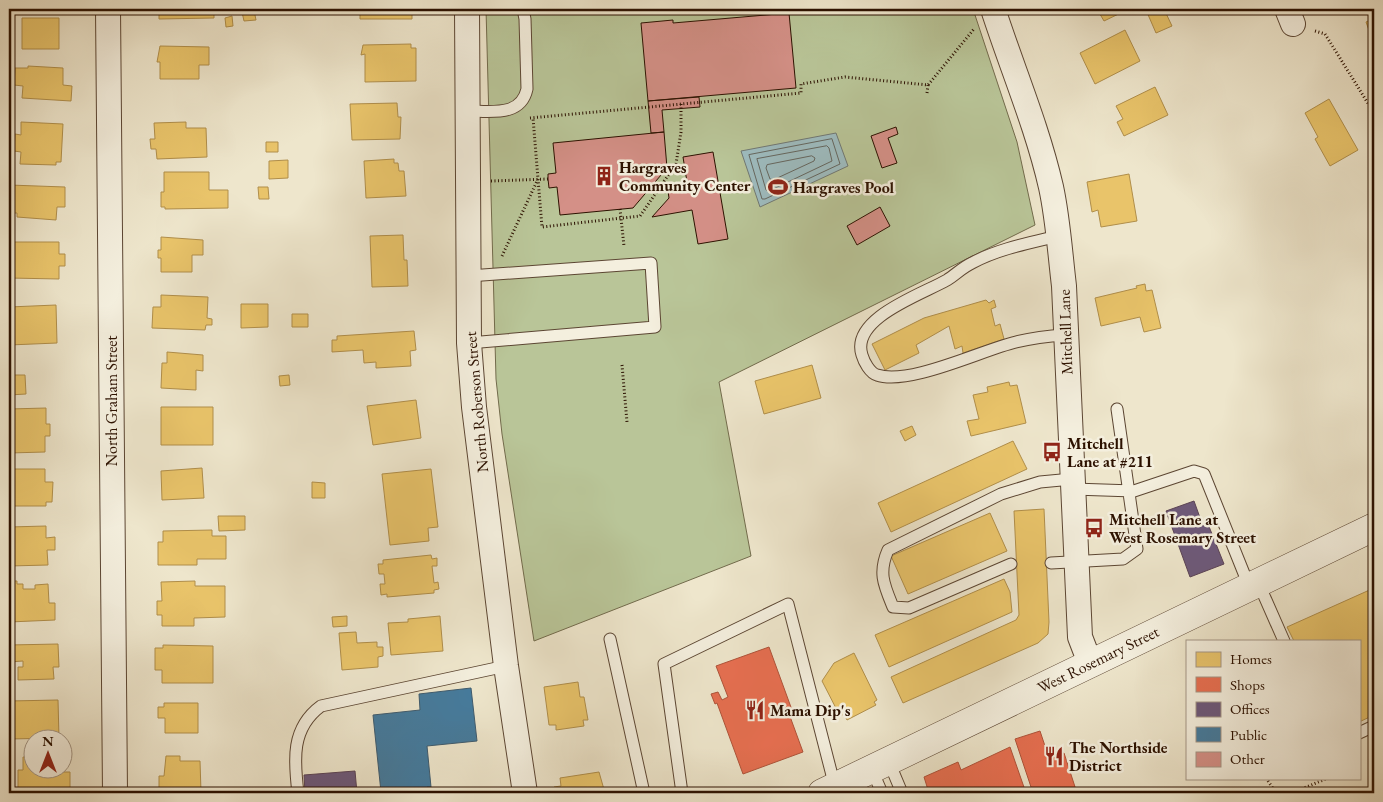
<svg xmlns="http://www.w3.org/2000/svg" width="1383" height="802" viewBox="0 0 1383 802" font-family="'EB Garamond',serif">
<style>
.green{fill:#b9c598;stroke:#726b4c}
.water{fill:#9ebdc1;stroke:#707874}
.homes{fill:#e9c46a;stroke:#b08e4a}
.shops{fill:#e76f51;stroke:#af5339}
.offices{fill:#6d597a;stroke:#5a4355}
.public{fill:#457b9d;stroke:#3e5b6e}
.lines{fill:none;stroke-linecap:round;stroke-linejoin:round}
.shore{stroke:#656760;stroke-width:1}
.building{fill:#d49087;stroke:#2c1100}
.service-casing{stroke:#5c4633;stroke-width:13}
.minor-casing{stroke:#5c4633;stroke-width:26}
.tertiary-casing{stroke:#5c4633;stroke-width:29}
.path{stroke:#2c1100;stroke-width:3;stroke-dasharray:1 2.5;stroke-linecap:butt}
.service{stroke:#f4efde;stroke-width:11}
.minor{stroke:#f4efde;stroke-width:24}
.tertiary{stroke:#f4efde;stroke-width:28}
.labels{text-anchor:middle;stroke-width:5;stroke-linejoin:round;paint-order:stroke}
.poi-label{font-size:16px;font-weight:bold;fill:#2c1100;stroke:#f4efde;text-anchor:start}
.street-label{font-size:16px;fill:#2c1100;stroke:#f4efde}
</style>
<rect width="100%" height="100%" fill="#eee6cc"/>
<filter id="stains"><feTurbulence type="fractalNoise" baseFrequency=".004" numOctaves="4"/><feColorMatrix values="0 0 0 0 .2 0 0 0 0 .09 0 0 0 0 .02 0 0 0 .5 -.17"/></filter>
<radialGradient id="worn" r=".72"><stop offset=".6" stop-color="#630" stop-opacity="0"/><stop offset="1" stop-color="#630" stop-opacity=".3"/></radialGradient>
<path class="green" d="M486 9H973L1017 142 1035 225 719 382 751 556 534 641 502 434 496 379Z"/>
<path class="water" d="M836 133 848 166 760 207 741 151Z"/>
<path class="homes" d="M159 9H214V18L159 19Z
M360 9H412V19H360Z
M1097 9H1129L1104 21Z
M1149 9H1164L1172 26 1156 33 1146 10Z
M254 10 256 20 244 21 242 12Z
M232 16 233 26 226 27 225 18Z
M22 18H59V49H22Z
M1374 18V44L1366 22Z
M1125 30 1140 61 1095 84 1080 53Z
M411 44V48H416V81L365 82V54L361 55 363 45Z
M160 46 209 47V65H199V79H160V62H157Z
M28 66 63 68V85L72 86 71 101 22 98 23 86 14 85 15 68H28Z
M1155 87 1168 115 1124 136 1117 122 1123 119 1116 106Z
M1329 99 1358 150 1330 166 1315 139 1318 137 1305 113Z
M397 103 398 117H401L400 139 352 140 350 104Z
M21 122 63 124 61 162H56V165L20 164 21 152 14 151 15 134 21 135Z
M186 122V128H206L207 157 157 159 156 149H151L150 139H155L154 123Z
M266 142H278V152H266Z
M394 159V163H398L399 171H404L406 196 366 198 364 161Z
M288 160V178L269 179V161Z
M164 172H209V190H228V208L165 209V207H161V192H164Z
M1129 174 1137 221 1101 227 1098 210 1092 212 1087 182Z
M9 185 65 187V207H57L56 220 17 217V213H9Z
M258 187H268L269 199H259Z
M403 235 404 260H407L408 286 372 287 370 236Z
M161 237 203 240V255H192V272H161V258H158V250H161Z
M10 242H59V254H65V266H59V279L9 278Z
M1145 284 1146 291 1152 290 1161 328 1144 332 1140 317 1101 326 1095 298 1137 288 1136 286Z
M161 295 208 297 207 318 212 319V325H206L205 330 152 328 153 307H161Z
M986 300 989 303 994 300 996 307 991 309 995 326 1000 324 1004 339 963 353 962 346 955 349 949 326 916 345 919 353 885 370 872 344 924 318Z
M241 304H268V327L241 328Z
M56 305 57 343 9 345V307Z
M292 314H308V327H292Z
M414 331 416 350 410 351 411 366 376 368V362L364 363 363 350 332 352V340H337V336Z
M167 352 203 355V371L196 370V390L161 388 162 363H167Z
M812 365 821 398 764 414 755 381Z
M9 375H25L26 394 9 395Z
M289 375 290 385 280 386 279 376Z
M1009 382 1010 386 1017 385 1026 423 971 436 967 421 979 419 973 395 988 392 987 387Z
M416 400 421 438 373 445 367 406Z
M161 407H213V445H161Z
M46 408V424H50V436H45V452L9 453V409Z
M912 426 916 435 905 441 900 431Z
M1013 441 1027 469 891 532 878 503Z
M202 468 204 498 162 500 161 471Z
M9 469H45V482H53L52 502H46V506H9Z
M431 469 438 527 428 528 429 541 390 545 382 474Z
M312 482 325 483V498H312Z
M1044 509 1049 622 1048 634 1038 643 903 703 891 677 1016 620 1019 615 1014 511Z
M990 513 1007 551 908 594 891 556Z
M218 516H245V530L219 531Z
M46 526V538L55 537V550H47L48 565 9 566V527Z
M212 530V536H226V559H197V565H158V542H163V531Z
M431 555 432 559 437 558V566H432L434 583 438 582 439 589 434 590V593L387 597V594L381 595 380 584H385L384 574H379L378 564H383V560Z
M1004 579 1010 592 1012 612 889 667 875 635Z
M9 581H17V584H23V589H35V585L48 584 49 603H55V620L9 622Z
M195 581V586H225V617L194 618V626H162V615H157V601H162L161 582Z
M1374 588V715L1359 722V641H1294L1287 627Z
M347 616V626L333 627 332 617Z
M440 616 443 651 391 655 388 623 408 622V619Z
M356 632 357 643 377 642V647H383V656L378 657V667L342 670 339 633Z
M58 644 59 667H53L54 679 18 680V667H23V661L9 662V645Z
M163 645 213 646V683H162V670H155V648H163Z
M854 653 877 700 874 702 876 705 847 720 844 714 840 716 822 681 834 663Z
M578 682 580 697H584L588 720H583L584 726 556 730V725H549L544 687Z
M58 700 59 738 9 739V701Z
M164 703H198V733H165V718H158V707H164Z
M166 756H180V761H200L201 792 159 793V776H164Z
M23 757H32V770H57V772H70V793H18V770H23Z
M599 772 605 793H555L554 787 561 786 560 778Z"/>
<path class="shops" d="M769 647 792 710 788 711 803 752 743 774 717 703 715 704 711 694 718 692 722 700 728 697 716 666Z
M1040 731 1049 758 1064 753 1077 793H1033L1015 739Z
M1010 747 1026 793H929L924 777 958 762 961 770Z"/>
<path class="offices" d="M1194 501 1203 526 1208 524 1224 564 1190 577 1166 511Z
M355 771 357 793H305L304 775Z"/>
<path class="public" d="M471 688 477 741 427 746 431 787H427L428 793 381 792 373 715 420 710 419 694Z"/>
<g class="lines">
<path class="shore" d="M832 139 840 164 765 199H762L749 155Z
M827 146 829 148 832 161 769 191 766 190 757 159Z
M812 156 815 158 814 161 773 180 770 179 766 168 767 165Z"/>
</g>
<path class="building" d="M789 13 796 88 648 101 641 23 673 20V23Z
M699 97 700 107 662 110 664 132 651 133 648 101Z
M896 127 898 134 888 138 897 163 882 168 871 136Z
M664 132 667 168 633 208 560 215 557 187 549 188 548 179V174L556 173 553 143Z
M713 152 728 239 698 244 692 210 652 217 669 198 667 185 687 182 683 157Z
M880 207 890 226 857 245 847 226Z"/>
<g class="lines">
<defs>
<path id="service" d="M468 111C491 111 521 117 527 89L525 19 523 9
M1058 236C1029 243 998 249 972 263 963 267 955 275 947 280 923 294 850 318 862 355 864 362 870 373 877 375 909 386 982 350 1016 342 1032 338 1048 336 1065 335
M469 276 651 263 655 327 469 343
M1073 489 1134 491 1194 471 1204 474 1249 586
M1051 563 1123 559 1137 549 1117 409
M1011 564 909 608 893 607C884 585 878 573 888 550L1001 494 1040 482 1072 479
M1258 582 1284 641
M610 639 644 793
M1359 733 1374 726
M889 762 902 793
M872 770 882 793
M298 793C294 760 291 728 321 706L506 666
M682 793 664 664 788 604 835 787"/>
<path id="minor" d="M108 9 115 793
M467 9 469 343 474 407 506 666 525 793
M993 9C1012 68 1037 126 1051 187 1058 219 1060 253 1064 286L1080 637 1090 663
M1287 9 1293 24"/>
<path id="tertiary" d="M822 793 1374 527"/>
</defs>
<use href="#service" class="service-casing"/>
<use href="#minor" class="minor-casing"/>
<use href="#tertiary" class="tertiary-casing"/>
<path class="path" d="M1315 31 1325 34 1374 113
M927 93 928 85
M530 118 801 93V84L845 77 928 85 974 29
M538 179 542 227 640 216 676 164 681 132V104
M491 181 548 179
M620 209 624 246
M502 256 538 179 533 118
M622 365 627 422
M1266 778 1276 793
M1292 793 1328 778"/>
<use href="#service" class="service"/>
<use href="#minor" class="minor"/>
<use href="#tertiary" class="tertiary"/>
</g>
<defs>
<symbol id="building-bare" viewBox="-9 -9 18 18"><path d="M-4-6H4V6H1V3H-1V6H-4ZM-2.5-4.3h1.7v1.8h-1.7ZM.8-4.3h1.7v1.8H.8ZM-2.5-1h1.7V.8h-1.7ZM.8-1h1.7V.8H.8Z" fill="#8f2418" stroke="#f4efde" stroke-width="2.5" paint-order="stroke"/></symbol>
<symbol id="stadium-bare" viewBox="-9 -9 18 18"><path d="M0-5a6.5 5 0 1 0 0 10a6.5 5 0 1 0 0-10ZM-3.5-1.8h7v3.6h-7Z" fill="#8f2418" stroke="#f4efde" stroke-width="2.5" paint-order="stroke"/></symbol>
<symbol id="bus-bare" viewBox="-9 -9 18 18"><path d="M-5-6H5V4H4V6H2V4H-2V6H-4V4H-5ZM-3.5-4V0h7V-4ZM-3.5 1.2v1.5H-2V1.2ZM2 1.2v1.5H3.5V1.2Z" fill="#8f2418" stroke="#f4efde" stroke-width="2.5" paint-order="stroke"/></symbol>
<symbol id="restaurant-bare" viewBox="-9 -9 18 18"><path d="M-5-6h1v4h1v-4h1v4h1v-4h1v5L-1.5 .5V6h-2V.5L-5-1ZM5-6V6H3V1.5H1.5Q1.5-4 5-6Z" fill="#8f2418" stroke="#f4efde" stroke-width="2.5" paint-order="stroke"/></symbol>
</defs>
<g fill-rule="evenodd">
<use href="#building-bare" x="590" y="162" width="28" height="28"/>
<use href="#stadium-bare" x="764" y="173" width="28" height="28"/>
<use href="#bus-bare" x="1038" y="438" width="28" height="28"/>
<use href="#bus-bare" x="1080" y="514" width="28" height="28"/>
<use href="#restaurant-bare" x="741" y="696" width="28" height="28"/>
<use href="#restaurant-bare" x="1040" y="742" width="28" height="28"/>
</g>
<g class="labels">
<g class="poi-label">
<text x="619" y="173">Hargraves<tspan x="619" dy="18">Community Center</tspan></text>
<text x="793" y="193">Hargraves Pool</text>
<text x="1067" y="449">Mitchell<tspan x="1067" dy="18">Lane at #211</tspan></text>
<text x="1109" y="525">Mitchell Lane at<tspan x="1109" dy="18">West Rosemary Street</tspan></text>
<text x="770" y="716">Mama Dip's</text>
<text x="1069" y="753">The Northside<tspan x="1069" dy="18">District</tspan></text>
</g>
<g class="street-label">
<text transform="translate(1065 332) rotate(-92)" y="6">Mitchell Lane</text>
<text transform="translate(111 401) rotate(-90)" y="6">North Graham Street</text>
<text transform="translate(476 402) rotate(-95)" y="6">North Roberson Street</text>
<text transform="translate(1098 659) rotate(-26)" y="6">West Rosemary Street</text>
</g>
</g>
<rect width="1383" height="802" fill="none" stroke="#eee6cc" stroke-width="30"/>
<rect x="10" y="10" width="1363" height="782" fill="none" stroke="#2c1100" stroke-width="2.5"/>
<rect x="15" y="15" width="1353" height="772" fill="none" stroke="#2c1100"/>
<rect x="1186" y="640" width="175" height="140" fill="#f4efde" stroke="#a49685"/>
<rect x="1196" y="652" width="25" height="15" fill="#e9c46a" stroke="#a49685"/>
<text x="1230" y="664" font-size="15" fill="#2c1100">Homes</text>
<rect x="1196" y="677" width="25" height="15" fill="#e76f51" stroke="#a49685"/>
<text x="1230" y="690" font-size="15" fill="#2c1100">Shops</text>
<rect x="1196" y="702" width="25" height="15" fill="#6d597a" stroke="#a49685"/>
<text x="1230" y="714" font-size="15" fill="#2c1100">Offices</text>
<rect x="1196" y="727" width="25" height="15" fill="#457b9d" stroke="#a49685"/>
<text x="1230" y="740" font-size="15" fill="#2c1100">Public</text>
<rect x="1196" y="752" width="25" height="15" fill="#d49087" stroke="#a49685"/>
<text x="1230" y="764" font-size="15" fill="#2c1100">Other</text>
<g transform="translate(48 754)"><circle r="24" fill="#f4efde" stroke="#a49685"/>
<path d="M0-4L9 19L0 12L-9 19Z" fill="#8f2418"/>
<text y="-8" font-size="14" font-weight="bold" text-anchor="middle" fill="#2c1100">N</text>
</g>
<rect width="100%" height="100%" filter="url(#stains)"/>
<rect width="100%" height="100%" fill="url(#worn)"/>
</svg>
